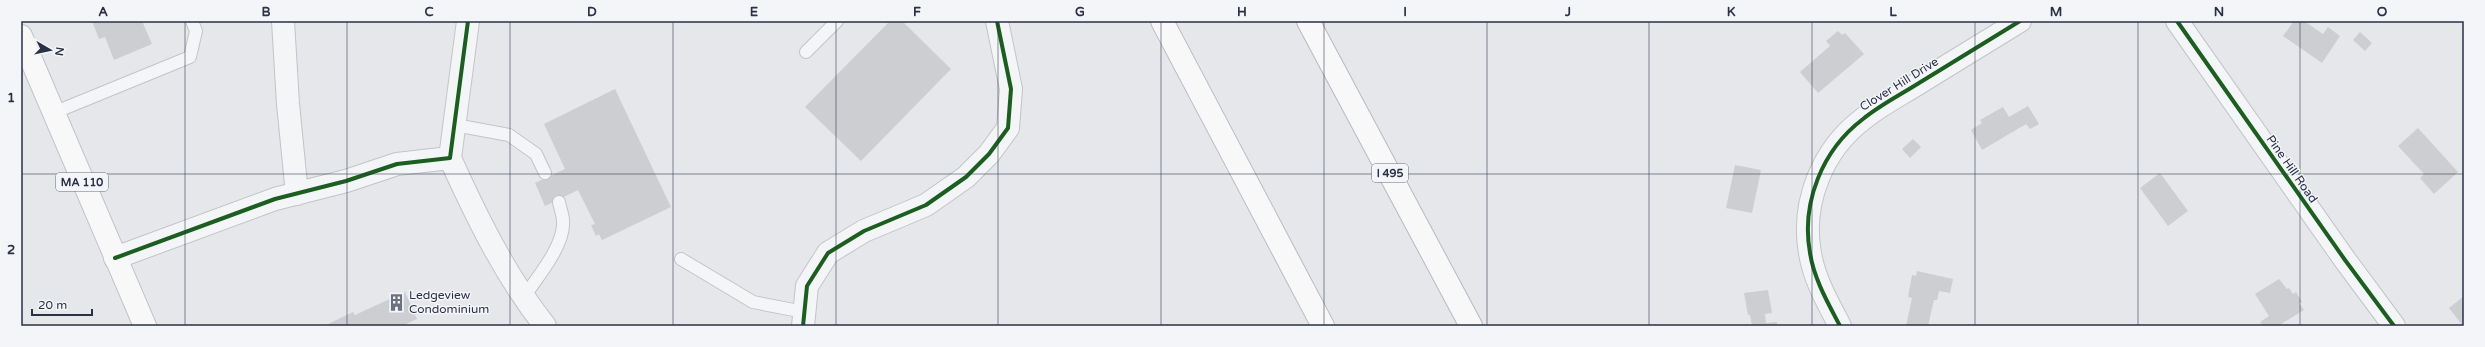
<svg xmlns="http://www.w3.org/2000/svg" width="2485" height="347" viewBox="0 0 2485 347" font-family="'Varela Round',sans-serif">
<style>
.building{fill:#ccced2}
.lines{fill:none;stroke-linecap:round;stroke-linejoin:round}
.service-casing{stroke:#c2c4c8;stroke-width:14}
.minor-casing{stroke:#c2c4c8;stroke-width:24}
.tertiary-casing{stroke:#c2c4c8;stroke-width:24}
.primary-casing{stroke:#c1c4c8;stroke-width:24}
.motorway-casing{stroke:#b7babf;stroke-width:24}
.service{stroke:#f4f5f7;stroke-width:12}
.minor{stroke:#f4f5f7;stroke-width:22}
.tertiary{stroke:#f4f5f7;stroke-width:22}
.primary{stroke:#f8f8f8;stroke-width:22}
.motorway{stroke:#f8f8f8;stroke-width:22}
.cycleway-casing{stroke:#f3f5f9;stroke-width:6}
.cycleway{stroke:#1b5e20;stroke-width:4}
.grid{fill:none;stroke:#2a3145;stroke-width:1;stroke-opacity:0.55}
.labels{text-anchor:middle;stroke-width:3;stroke-linejoin:round;paint-order:stroke}
.shield{fill:#f3f5f9;stroke:#666c7b;stroke-width:1}
.shield-label{font-size:11px;font-weight:bold;fill:#2a3145}
.street-label{font-size:12px;fill:#2a3145;stroke:#f3f5f9}
.poi-label{font-size:12px;fill:#2a3145;stroke:#f3f5f9;text-anchor:start}
.neatline{fill:none;stroke:#2a3145;stroke-width:1.5}
.grid-label{font-size:13px;text-anchor:middle;font-weight:bold;fill:#2a3145}
</style>
<rect width="100%" height="100%" fill="#e5e7ea"/>
<path class="building" d="M92 21H142L152 44 114 60 105 37 99 39Z
M890 21H902L951 69 861 161 805 107Z
M2294 21H2304L2323 34 2328 27 2340 36 2322 63 2283 36Z
M1838 31 1842 35 1845 33 1864 54 1818 93 1800 72 1830 46 1826 41Z
M2360 32 2372 43 2365 51 2353 40Z
M615 89 671 207 602 240 599 234 596 236 591 225 595 224 578 190 545 206 535 183 565 169 544 124Z
M2028 106 2039 124 2030 129 2026 124 1982 150 1971 130 1982 123 1980 120 2003 107 2009 117Z
M2418 128 2458 172 2434 194 2420 178 2424 174 2398 146Z
M1913 139 1921 147 1910 158 1902 149Z
M1735 165 1761 170 1752 213 1726 208Z
M2160 173 2188 211 2168 226 2140 188Z
M1917 271 1953 279 1950 293 1939 291 1937 300H1934L1928 326H1906L1912 298 1908 297 1912 275 1916 276Z
M2279 279 2287 289 2289 288 2293 294 2296 292 2302 302 2299 303 2304 310 2278 326H2263L2260 322 2269 316 2255 294Z
M1768 290 1772 313 1765 314 1766 323 1777 322V326H1752L1750 315H1748L1744 293Z
M405 292 417 319 402 326H324L353 312 355 315Z
M2464 296V326H2463L2449 308Z"/>
<g class="lines">
<defs>
<path id="service" d="M806 52 837 21
M53 113 190 57 196 31 192 21
M455 125 509 135 536 154 545 173
M681 259 753 302 804 312
M523 298C537 278 565 245 563 221 563 215 560 208 559 202"/>
<path id="minor" d="M283 21 288 104 297 194
M450 158C477 218 505 275 545 326
M115 258 275 199 346 181 397 164 450 158 468 21
M803 326 807 286 828 253 864 231 926 205 966 177 989 154 1008 128 1011 89 997 21
M1840 326C1828 303 1814 279 1810 253 1801 203 1822 150 1863 119 1880 105 1900 95 1919 83 1953 62 1986 42 2020 21"/>
<path id="tertiary" d="M2177 21 2345 260 2394 326"/>
<path id="primary" d="M21 36 145 326"/>
<path id="motorway" d="M1162 21 1323 326
M1308 21 1471 326"/>
</defs>
<use href="#service" class="service-casing"/>
<use href="#minor" class="minor-casing"/>
<use href="#tertiary" class="tertiary-casing"/>
<use href="#primary" class="primary-casing"/>
<use href="#motorway" class="motorway-casing"/>
<use href="#service" class="service"/>
<use href="#minor" class="minor"/>
<use href="#tertiary" class="tertiary"/>
<use href="#primary" class="primary"/>
<use href="#motorway" class="motorway"/>
<defs>
<path id="cycleway" d="M2177 21 2345 260 2394 326
M115 258 275 199 346 181 397 164 450 158 468 21
M803 326 807 286 828 253 864 231 926 205 966 177 989 154 1008 128 1011 89 997 21
M1840 326C1828 303 1814 279 1810 253 1801 203 1822 150 1863 119 1880 105 1900 95 1919 83 1953 62 1986 42 2020 21"/>
</defs>
<use href="#cycleway" class="cycleway-casing"/>
<use href="#cycleway" class="cycleway"/>
</g>
<path class="grid" d="M185 21V326M347 21V326M510 21V326M673 21V326M836 21V326M998 21V326M1161 21V326M1324 21V326M1487 21V326M1649 21V326M1812 21V326M1975 21V326M2138 21V326M2300 21V326M21 174H2464"/>
<defs>
<symbol id="building-bare" viewBox="-9 -9 18 18"><path d="M-4-6H4V6H1V3H-1V6H-4ZM-2.5-4.3h1.7v1.8h-1.7ZM.8-4.3h1.7v1.8H.8ZM-2.5-1h1.7V.8h-1.7ZM.8-1h1.7V.8H.8Z" fill="#6b717f" stroke="#f3f5f9" stroke-width="2.5" paint-order="stroke"/></symbol>
</defs>
<g fill-rule="evenodd">
<use href="#building-bare" x="384" y="290" width="25" height="25"/>
</g>
<g class="labels">
<g class="shield">
<rect x="1372" y="164" width="36" height="18" rx="3"/>
<rect x="56" y="173" width="52" height="18" rx="3"/>
</g>
<g class="shield-label">
<text x="1390" y="177">I 495</text>
<text x="82" y="186">MA 110</text>
</g>
<g class="street-label">
<text transform="translate(1899 84) rotate(-32)" y="4">Clover Hill Drive</text>
<text transform="translate(2292 169) rotate(55)" y="4">Pine Hill Road</text>
</g>
<g class="poi-label">
<text x="409" y="299">Ledgeview<tspan x="409" dy="14">Condominium</tspan></text>
</g>
</g>
<rect width="2485" height="347" fill="none" stroke="#f3f5f9" stroke-width="44"/>
<g transform="translate(50 50) rotate(99)" stroke="#f3f5f9" stroke-width="3" paint-order="stroke">
<path d="M0-3L7 15L0 10L-7 15Z" fill="#2a3145"/>
<text y="-6" font-size="11" font-weight="bold" text-anchor="middle" fill="#2a3145">N</text>
</g>
<path d="M32 309v6h60v-6" fill="none" stroke="#2a3145" stroke-width="2"/>
<text x="38" y="309" font-size="12" fill="#2a3145" stroke="#f3f5f9" stroke-width="3" paint-order="stroke">20 m</text>
<rect x="22" y="22" width="2441" height="303" class="neatline"/>
<g class="grid-label">
<text x="103" y="16">A</text>
<text x="266" y="16">B</text>
<text x="429" y="16">C</text>
<text x="592" y="16">D</text>
<text x="754" y="16">E</text>
<text x="917" y="16">F</text>
<text x="1080" y="16">G</text>
<text x="1242" y="16">H</text>
<text x="1405" y="16">I</text>
<text x="1568" y="16">J</text>
<text x="1731" y="16">K</text>
<text x="1893" y="16">L</text>
<text x="2056" y="16">M</text>
<text x="2219" y="16">N</text>
<text x="2382" y="16">O</text>
<text x="11" y="102">1</text>
<text x="11" y="254">2</text>
</g>
</svg>
